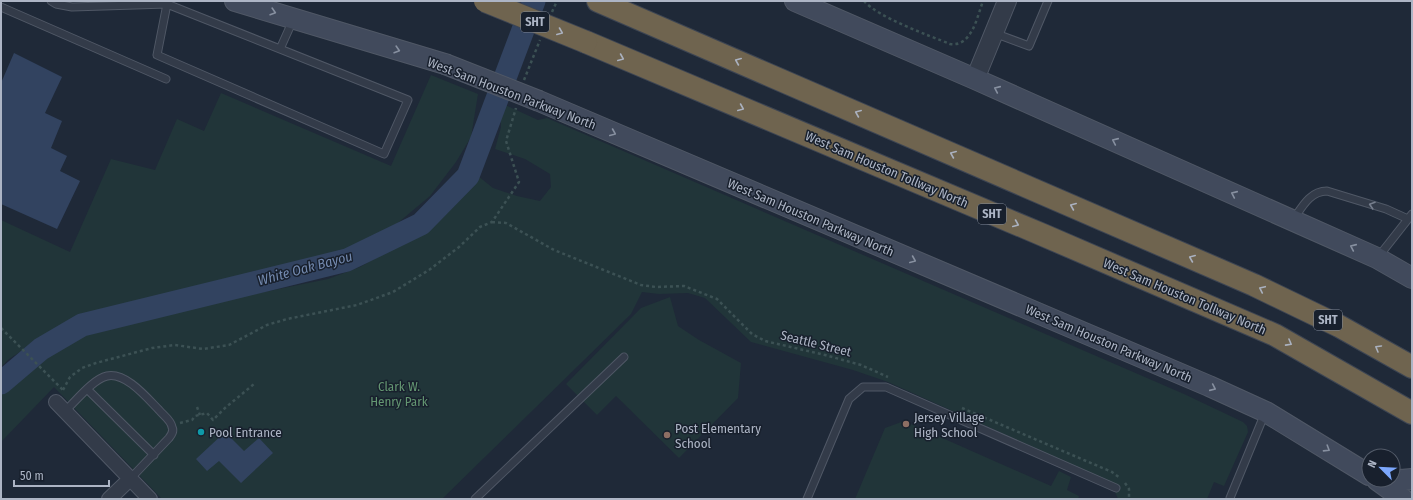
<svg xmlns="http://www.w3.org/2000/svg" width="1413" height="500" viewBox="0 0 1413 500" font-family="'Fira Sans Condensed',sans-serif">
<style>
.green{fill:#213539}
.water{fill:#324360}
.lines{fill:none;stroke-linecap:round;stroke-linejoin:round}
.river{stroke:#324360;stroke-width:23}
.service-casing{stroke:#505866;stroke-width:9}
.minor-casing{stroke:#505866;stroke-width:16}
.tertiary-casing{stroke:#505866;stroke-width:20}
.secondary-casing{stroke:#505866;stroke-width:22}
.motorway-casing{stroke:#3d4553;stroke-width:24}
.path{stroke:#3c5154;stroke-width:2.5;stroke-dasharray:3 3;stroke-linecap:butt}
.service{stroke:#333b49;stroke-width:7}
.minor{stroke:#333b49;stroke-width:14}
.tertiary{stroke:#333b49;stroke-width:18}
.secondary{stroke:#414a5c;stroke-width:20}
.motorway{stroke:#6f644f;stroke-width:22}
.secondary-bridge-casing{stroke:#505866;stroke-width:22;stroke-linecap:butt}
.motorway-bridge-casing{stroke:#3d4553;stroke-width:24;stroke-linecap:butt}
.secondary-bridge{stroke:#414a5c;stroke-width:20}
.motorway-bridge{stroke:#6f644f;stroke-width:22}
.oneway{stroke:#8790a0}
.oneway2{stroke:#aab1bf}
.oneway3{stroke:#767e8d}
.education-dot{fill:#8d6e63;stroke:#18202d;stroke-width:1.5}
.culture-dot{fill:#0f9aa8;stroke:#18202d;stroke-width:1.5}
.labels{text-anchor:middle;stroke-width:3;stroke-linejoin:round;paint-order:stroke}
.shield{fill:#18202d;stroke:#808897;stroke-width:1}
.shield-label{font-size:12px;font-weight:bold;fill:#adb5c5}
.street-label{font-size:13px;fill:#adb5c5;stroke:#18202d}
.park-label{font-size:13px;fill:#649772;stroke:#18202d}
.poi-label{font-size:13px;fill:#adb5c5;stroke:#18202d;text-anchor:start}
.water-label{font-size:14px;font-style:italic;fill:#748aaf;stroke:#18202d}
</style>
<rect width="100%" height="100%" fill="#1f2938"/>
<path class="green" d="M431 75 478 94 471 137 456 162 430 196 393 227 345 253 301 269 105 310 66 322 9 359 1 367V220L70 252 111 159 155 170 177 119 204 131 221 93 391 166Z
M501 103 538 120 547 118 1184 394 1243 422 1247 426 1248 432 1224 486 1214 482 1207 499H1118L1111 482 888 382 853 370 751 342 705 298 688 293 659 294 642 292 631 314 442 499H162L54 387 1 442V393L32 365 52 349 87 333 140 317 328 279 360 267 401 244 428 225 473 172 493 188 517 196 540 201 551 187 550 174 525 159 495 149 501 127Z
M670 297 678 326 699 340 741 363 738 398 679 458 616 396 597 415 566 384 641 308Z
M904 421 1051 486 1059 471 1071 477 1067 490 1079 496 1078 499H855L885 428Z"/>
<path class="water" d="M14 53 62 77 45 113 62 121 51 148 67 156 60 171 80 181 57 229 1 204V83Z
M225 432 244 451 259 438 273 453 241 483 219 461 207 471 196 459Z"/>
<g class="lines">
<path class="river" d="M1 383 41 349 82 325 347 260 421 224 468 176 534 1"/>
<defs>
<path id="service" d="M51 1 56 4 72 7 167 4 408 100 384 154 157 55 167 4
M1 7 166 79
M994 33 1029 46 1048 1
M280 49 293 20
M1293 220C1302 207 1310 191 1327 191L1386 209 1408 219
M1379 256 1412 214
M87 389 154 455
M65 411C76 401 93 379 107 376 126 372 147 398 159 410 163 415 171 420 172 427 174 431 172 434 169 438L130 479
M1230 498 1265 413
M475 499 624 357
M807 499 849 399 863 387H886L1116 488"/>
<path id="minor" d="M56 402 150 499
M109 499 130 479"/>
<path id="tertiary" d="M975 79 1007 1"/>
<path id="secondary" d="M235 1 445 64
M795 1 975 79 1377 258 1412 278
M539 101 1209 386 1266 412 1369 475
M1393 479 1401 480 1412 479
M1377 480 1403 499"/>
<path id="motorway" d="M598 1 1254 285 1339 326 1412 367
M586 42 1043 235 1275 335 1412 413"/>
</defs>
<use href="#service" class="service-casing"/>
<use href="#minor" class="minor-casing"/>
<use href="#tertiary" class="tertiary-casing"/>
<use href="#secondary" class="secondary-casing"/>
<use href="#motorway" class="motorway-casing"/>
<path class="path" d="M864 1C879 18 928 35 950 44 972 47 977 17 983 1
M552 12 557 1
M524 80 540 40
M492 222 506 223 554 250 641 285 656 287 684 286 717 299 752 334 765 341 825 355 861 365 888 377
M1 328 63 390
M63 390 70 377 82 368 96 363 152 348 175 345 203 349 229 345 267 325 287 319 357 305 393 292 429 270 459 247 480 227 492 222 519 182 506 141 516 108
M197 407 200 415
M962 408 1112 472 1120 478
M180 423 192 420 195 416 207 413 213 420 225 408 254 384
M1125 483 1129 489V499"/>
<use href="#service" class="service"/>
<use href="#minor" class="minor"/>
<use href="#tertiary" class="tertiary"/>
<use href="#secondary" class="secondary"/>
<use href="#motorway" class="motorway"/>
<defs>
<path id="secondary-bridge" d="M445 64 539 101"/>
<path id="motorway-bridge" d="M485 1 586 42"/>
</defs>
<use href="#secondary-bridge" class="secondary-bridge-casing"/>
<use href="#motorway-bridge" class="motorway-bridge-casing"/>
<use href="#secondary-bridge" class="secondary-bridge"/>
<use href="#motorway-bridge" class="motorway-bridge"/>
</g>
<defs><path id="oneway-chevron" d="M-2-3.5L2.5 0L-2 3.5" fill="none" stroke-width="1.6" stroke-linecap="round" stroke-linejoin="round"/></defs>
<g class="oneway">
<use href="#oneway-chevron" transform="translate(273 12) rotate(17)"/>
<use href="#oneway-chevron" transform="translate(397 50) rotate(17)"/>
<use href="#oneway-chevron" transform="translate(997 89) rotate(-156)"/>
<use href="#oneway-chevron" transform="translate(613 133) rotate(23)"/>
<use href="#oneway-chevron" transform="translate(1115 141) rotate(-156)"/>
<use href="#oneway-chevron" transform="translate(1234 194) rotate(-156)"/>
<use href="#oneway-chevron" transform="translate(1353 247) rotate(-156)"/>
<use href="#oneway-chevron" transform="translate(913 260) rotate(23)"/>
<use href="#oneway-chevron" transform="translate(1213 388) rotate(24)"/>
<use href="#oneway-chevron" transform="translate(1327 449) rotate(32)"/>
</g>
<g class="oneway2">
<use href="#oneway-chevron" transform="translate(560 32) rotate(22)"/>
<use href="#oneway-chevron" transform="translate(621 58) rotate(23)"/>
<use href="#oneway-chevron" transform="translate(738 61) rotate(-157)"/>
<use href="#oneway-chevron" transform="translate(741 108) rotate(23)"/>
<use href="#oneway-chevron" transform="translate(858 113) rotate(-157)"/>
<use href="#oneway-chevron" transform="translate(953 154) rotate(-157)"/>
<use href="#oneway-chevron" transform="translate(1073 206) rotate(-157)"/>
<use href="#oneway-chevron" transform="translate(1016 224) rotate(23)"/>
<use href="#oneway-chevron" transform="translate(1192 258) rotate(-157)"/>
<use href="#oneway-chevron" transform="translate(1262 289) rotate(-155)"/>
<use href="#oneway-chevron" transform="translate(1289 343) rotate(29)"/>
<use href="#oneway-chevron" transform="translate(1378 348) rotate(-150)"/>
</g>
<use class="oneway3" href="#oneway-chevron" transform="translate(1372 205) rotate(-162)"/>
<g class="education-dot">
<circle cx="906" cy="424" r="4"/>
<circle cx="667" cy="435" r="4"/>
</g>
<circle class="culture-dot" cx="201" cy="432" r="4"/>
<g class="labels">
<g class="shield">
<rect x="521" y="12" width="28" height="20" rx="3"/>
<rect x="978" y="204" width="28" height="20" rx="3"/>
<rect x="1314" y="310" width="28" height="20" rx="3"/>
</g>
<g class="shield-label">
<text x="535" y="26">SHT</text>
<text x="992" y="218">SHT</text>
<text x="1328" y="324">SHT</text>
</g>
<g class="street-label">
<text transform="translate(512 93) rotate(21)" y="5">West Sam Houston Parkway North</text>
<text transform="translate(887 169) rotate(23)" y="5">West Sam Houston Tollway North</text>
<text transform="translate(811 217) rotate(23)" y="5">West Sam Houston Parkway North</text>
<text transform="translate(1185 296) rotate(23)" y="5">West Sam Houston Tollway North</text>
<text transform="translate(816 343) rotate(14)" y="5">Seattle Street</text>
<text transform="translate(1109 343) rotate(23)" y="5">West Sam Houston Parkway North</text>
</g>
<g class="park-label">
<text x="399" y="391">Clark W.<tspan x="399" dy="15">Henry Park</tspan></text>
</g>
<g class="poi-label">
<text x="914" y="422">Jersey Village<tspan x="914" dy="15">High School</tspan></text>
<text x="675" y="433">Post Elementary<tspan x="675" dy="15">School</tspan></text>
<text x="209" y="437">Pool Entrance</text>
</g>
<g class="water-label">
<text transform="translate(305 268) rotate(-15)" y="5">White Oak Bayou</text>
</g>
</g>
<rect width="1413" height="500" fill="none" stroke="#adb5c5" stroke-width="4"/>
<g transform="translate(1381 468) rotate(294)"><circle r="19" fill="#18202d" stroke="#545c6a"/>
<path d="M0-3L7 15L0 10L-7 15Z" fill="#7ca7fc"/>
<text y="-6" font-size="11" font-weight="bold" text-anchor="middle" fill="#adb5c5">N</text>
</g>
<path d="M14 480v6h95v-6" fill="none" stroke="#adb5c5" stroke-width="2"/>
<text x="20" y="480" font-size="12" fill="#adb5c5" stroke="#18202d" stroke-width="3" paint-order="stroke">50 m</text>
</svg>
